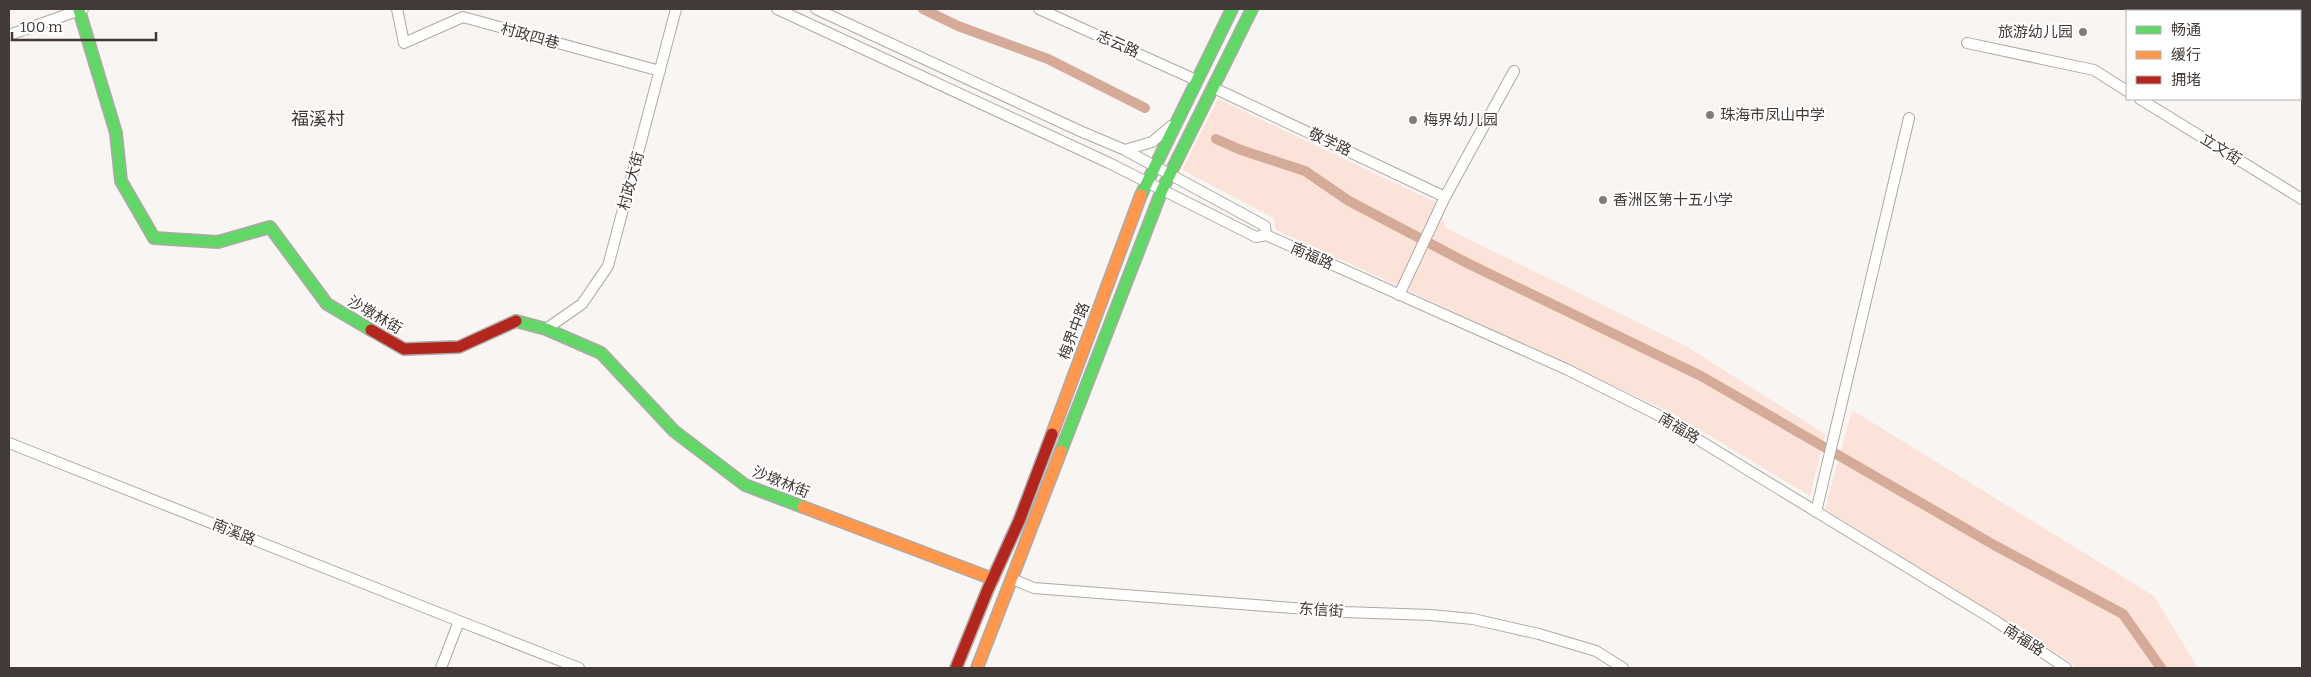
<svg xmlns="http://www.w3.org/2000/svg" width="2311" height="677" viewBox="0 0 2311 677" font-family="Bitter,'Noto Sans SC',serif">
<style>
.green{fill:#fce3d9}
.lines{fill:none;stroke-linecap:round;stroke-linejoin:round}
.canal{stroke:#d6aa99;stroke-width:10}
.street-casing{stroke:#aea9a6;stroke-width:12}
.fast-casing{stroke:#aea9a6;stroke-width:14}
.slow-casing{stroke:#aea9a6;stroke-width:14}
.jam-casing{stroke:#aea9a6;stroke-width:14}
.street{stroke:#fefefd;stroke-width:10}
.fast{stroke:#63d668;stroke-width:11}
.slow{stroke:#ff974d;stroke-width:11}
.jam{stroke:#b3261e;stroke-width:11}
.poi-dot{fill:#827b78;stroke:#fff;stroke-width:2}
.labels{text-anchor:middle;stroke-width:4;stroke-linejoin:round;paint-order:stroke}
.poi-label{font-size:15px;fill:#423a36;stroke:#fff;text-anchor:start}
.street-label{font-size:15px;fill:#423a36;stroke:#fff}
.quarter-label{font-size:18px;fill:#423a36;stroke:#fff}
</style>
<rect width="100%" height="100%" fill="#f9f5f3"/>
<path class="green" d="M1218 99 1435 202 1446 228 1684 345 1825 434 1810 496 1670 412 1275 229 1274 218 1182 170Z
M1852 410 2154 596 2198 668H2076L2069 661 1825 509Z"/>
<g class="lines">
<path class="canal" d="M923 9 958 26 1048 59 1145 108
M1216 139 1241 150 1305 171 1349 201 1469 264 1701 376 1994 545 2123 614 2161 668"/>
<defs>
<path id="street" d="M397 9 404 43 463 17 660 71
M777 9 1109 163 1256 237 1266 235 1265 226 1125 150
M816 9 1080 131 1125 150 1152 142 1171 126
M1039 9 1196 80
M9 35 83 9
M1967 43 2094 70 2127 91
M1214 88 1445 197
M2140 99 2302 199
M1266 235 1566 369 1656 414 1994 620 2066 668
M1399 295 1445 197 1514 71
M546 329 582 304 608 266 676 9
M9 443 459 621
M1816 512 1909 118
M1012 579 1034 588 1345 612 1430 615 1473 619 1539 634 1596 651 1623 668
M441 668 459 621 579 668"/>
<path id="fast" d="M79 10 116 133 121 181 154 238 218 242 270 227 327 304 371 330
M1141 195 1232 9
M516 321 546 329 601 353 674 431 745 485 803 507
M1061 451 1162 190 1252 9"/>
<path id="slow" d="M1052 434 1141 195
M803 507 993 579
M977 668 1061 451"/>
<path id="jam" d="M371 330 404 349 459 347 516 321
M956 668 988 589 1019 521 1052 434"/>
</defs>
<use href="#street" class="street-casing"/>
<use href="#fast" class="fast-casing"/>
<use href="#slow" class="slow-casing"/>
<use href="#jam" class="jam-casing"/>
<use href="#street" class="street"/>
<use href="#fast" class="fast"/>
<use href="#slow" class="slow"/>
<use href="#jam" class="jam"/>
</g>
<g class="poi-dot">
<circle cx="2083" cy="32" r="5"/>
<circle cx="1710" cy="115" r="5"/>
<circle cx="1413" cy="120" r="5"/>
<circle cx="1603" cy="200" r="5"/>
</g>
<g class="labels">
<g class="poi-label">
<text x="2073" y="37" text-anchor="end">旅游幼儿园</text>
<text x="1720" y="120">珠海市凤山中学</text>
<text x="1423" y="125">梅界幼儿园</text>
<text x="1613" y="205">香洲区第十五小学</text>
</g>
<g class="street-label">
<text transform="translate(530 36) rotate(15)" y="5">村政四巷</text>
<text transform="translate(1118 44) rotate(24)" y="5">志云路</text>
<text transform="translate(1330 142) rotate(25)" y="5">敬学路</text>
<text transform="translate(2221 149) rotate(32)" y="5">立文街</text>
<text transform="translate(631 181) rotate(-75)" y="5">村政大街</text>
<text transform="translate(1312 256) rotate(24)" y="5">南福路</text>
<text transform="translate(375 315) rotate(30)" y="5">沙墩林街</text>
<text transform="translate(1074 331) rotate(-69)" y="5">梅界中路</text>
<text transform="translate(1679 428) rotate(31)" y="5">南福路</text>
<text transform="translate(781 482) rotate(22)" y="5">沙墩林街</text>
<text transform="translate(234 532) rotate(22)" y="5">南溪路</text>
<text transform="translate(1321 610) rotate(4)" y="5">东信街</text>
<text transform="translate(2024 640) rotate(33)" y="5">南福路</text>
</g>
<g class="quarter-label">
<text x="318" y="125">福溪村</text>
</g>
</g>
<rect width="2311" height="677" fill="none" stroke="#423a36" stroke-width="20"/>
<rect x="2126" y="10" width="175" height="90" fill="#ffffff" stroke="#b3b0af"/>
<rect x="2136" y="26" width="25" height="8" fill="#63d668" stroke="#b3b0af"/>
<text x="2171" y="35" font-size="15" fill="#423a36">畅通</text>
<rect x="2136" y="51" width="25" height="8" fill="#ff974d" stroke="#b3b0af"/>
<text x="2171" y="60" font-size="15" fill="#423a36">缓行</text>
<rect x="2136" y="76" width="25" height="8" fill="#b3261e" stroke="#b3b0af"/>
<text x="2171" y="85" font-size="15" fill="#423a36">拥堵</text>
<path d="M12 32v8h144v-8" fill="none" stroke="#423a36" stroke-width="2.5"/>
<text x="20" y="32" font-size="15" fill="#423a36" stroke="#ffffff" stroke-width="4" paint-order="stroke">100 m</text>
</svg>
